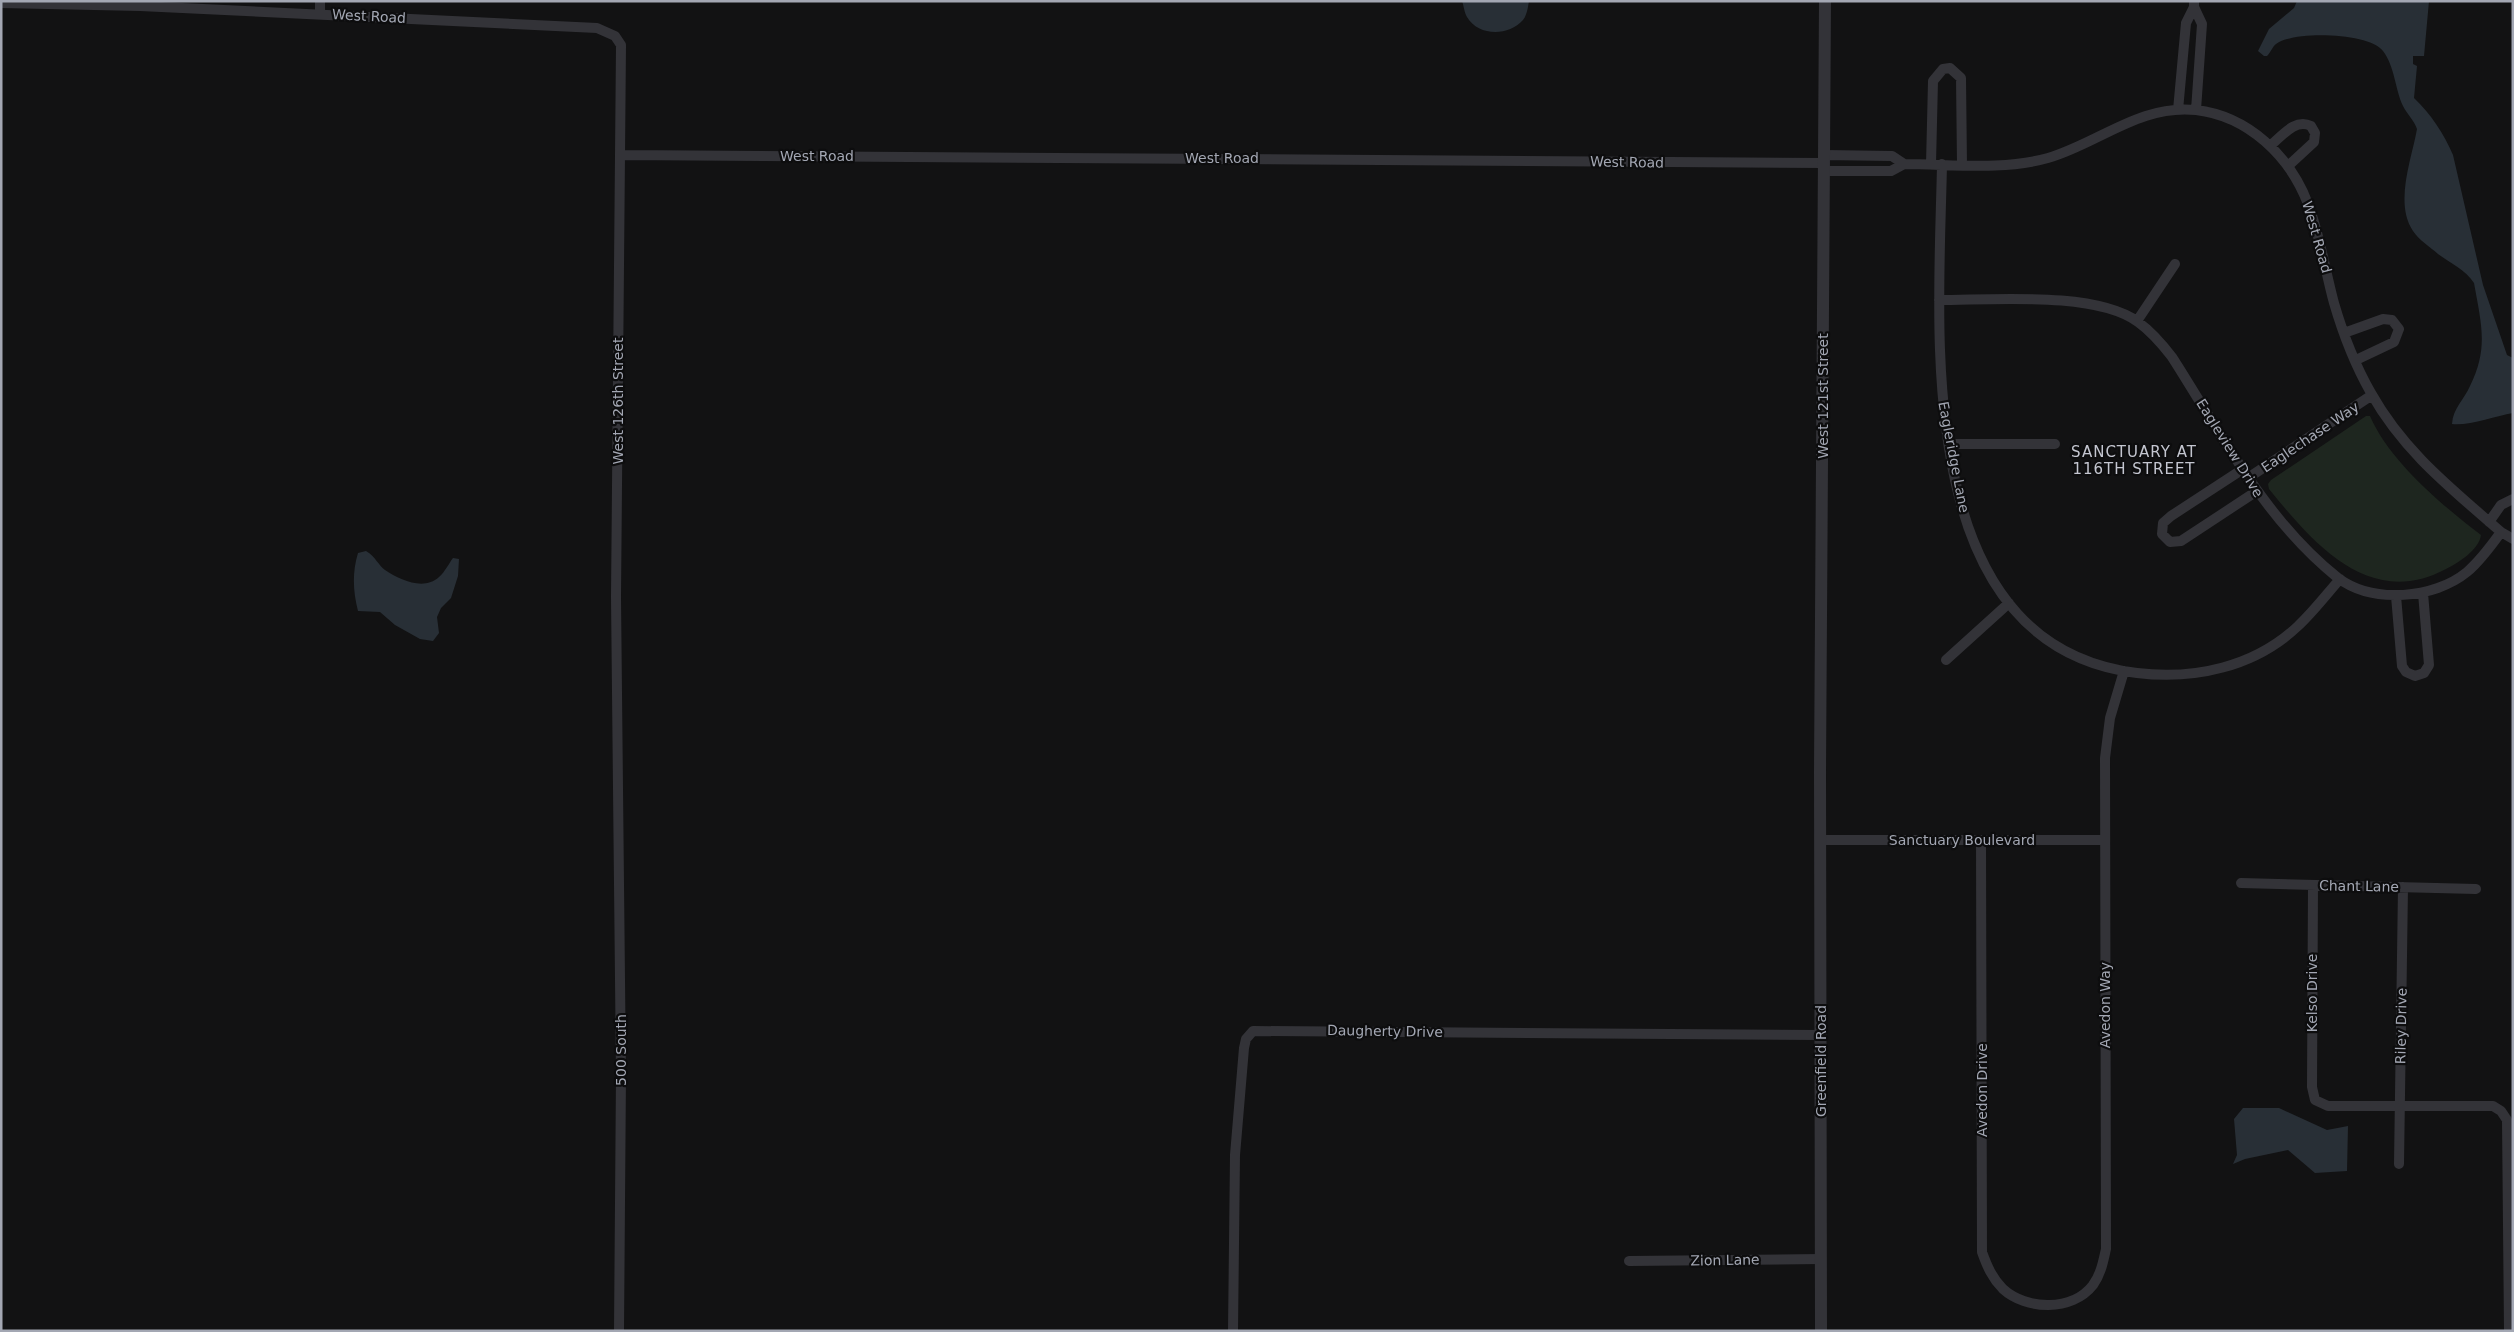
<svg xmlns="http://www.w3.org/2000/svg" width="2514" height="1332" viewBox="0 0 2514 1332" font-family="'DejaVu Sans',sans-serif">
<style>
.green{fill:#1e261f}
.water{fill:#282f36}
.lines{fill:none;stroke-linecap:round;stroke-linejoin:round}
.minor{stroke:#333338;stroke-width:10}
.tertiary{stroke:#333338;stroke-width:12}
.labels{text-anchor:middle;stroke-width:4.5;stroke-linejoin:round;paint-order:stroke}
.street-label{font-size:14px;fill:#a3a7b3;stroke:#0d0d0e}
.neighbourhood-label{font-size:15px;letter-spacing:1px;fill:#c4c6d0;stroke:#0d0d0e}
</style>
<rect width="100%" height="100%" fill="#121213"/>
<path class="green" d="M2366 416H2370C2390 462 2442 505 2481 535 2479 550 2458 563 2446 569 2369 610 2313 543 2269 489L2268 484 2271 480Z"/>
<path class="water" d="M1462 1H1529C1528 7 1527 15 1523 20 1508 37 1478 36 1467 17 1464 12 1464 6 1462 1Z
M2297 1H2429L2424 56H2413V64L2417 66 2414 98C2431 114 2444 134 2453 155L2483 285 2507 355 2513 358V413C2495 416 2469 426 2452 424 2453 408 2464 400 2470 386 2489 348 2481 323 2474 283 2466 270 2450 263 2438 254 2430 247 2419 240 2413 231 2394 203 2412 158 2417 129 2414 120 2407 114 2403 106 2395 89 2395 67 2383 51 2371 33 2294 30 2276 44 2273 46 2270 53 2267 56H2264L2258 51 2269 29 2294 8Z
M366 551C376 557 378 565 385 570 400 580 424 591 439 577 445 572 449 563 453 558L459 559 458 576 451 598 441 608 437 617 439 633 433 641 420 639 395 625 380 612 358 611C353 591 352 573 358 553Z
M2243 1108H2279L2327 1130 2348 1126 2347 1171 2315 1173 2288 1150 2245 1159 2233 1164 2237 1155 2234 1119Z"/>
<g class="lines">
<path class="minor" d="M1 3 140 6 597 28 615 36 621 45 616 597 621 1074 619 1331
M2194 7 2202 24 2196 110
M320 14V1
M2178 110 2186 23 2194 7V1
M2270 146C2282 136 2295 118 2311 126L2315 133 2314 142 2288 166
M621 155 1824 163
M1824 155 1892 156 1904 164
M1931 164 1933 81 1943 69 1950 68 1961 78 1962 165
M1942 164C1939 329 1909 645 2137 673 2194 680 2255 667 2298 626 2313 612 2326 595 2340 579
M1824 171H1891L1904 164C1951 164 2002 171 2048 158 2099 143 2140 104 2196 110 2248 116 2290 156 2308 204 2320 235 2325 270 2334 303 2343 334 2355 365 2371 393 2404 452 2452 489 2501 532L2513 539
M1939 300C1992 300 2096 291 2138 322 2152 332 2162 344 2172 357 2222 435 2265 520 2338 578 2373 604 2434 599 2467 572 2480 561 2491 546 2501 532
M2137 321 2175 264
M2344 333 2383 319 2392 320 2399 329 2394 342 2356 360
M1949 444H2055
M2243 469 2171 516 2163 523 2162 534 2170 542 2181 541 2257 491
M2248 478 2372 395
M2489 522 2501 505 2513 499
M2396 596 2402 666 2406 672 2415 676 2424 673 2429 665 2423 593
M1946 660 2009 603
M1821 840H2104
M1981 840 1982 1252C1987 1266 1992 1278 2003 1289 2026 1310 2072 1312 2093 1285 2101 1274 2103 1262 2106 1249L2105 758 2110 718 2124 671
M2241 883 2476 889
M2313 885 2312 1087 2315 1100 2328 1106H2493L2501 1111 2507 1120 2509 1331
M2399 1164 2403 887
M1629 1261 1821 1259
M1233 1331 1235 1155 1244 1048 1246 1039 1253 1031 1821 1035"/>
<path class="tertiary" d="M1821 1331 1820 772 1825 1"/>
</g>
<g class="labels">
<g class="street-label">
<text transform="translate(369 16) rotate(3)" y="5">West Road</text>
<text x="817" y="161">West Road</text>
<text x="1222" y="163">West Road</text>
<text transform="translate(1627 162) rotate(1)" y="5">West Road</text>
<text transform="translate(2317 237) rotate(74)" y="5">West Road</text>
<text transform="translate(1823 396) rotate(-90)" y="5">West 121st Street</text>
<text transform="translate(618 401) rotate(-90)" y="5">West 126th Street</text>
<text transform="translate(2310 437) rotate(-34)" y="5">Eaglechase Way</text>
<text transform="translate(2230 448) rotate(58)" y="5">Eagleview Drive</text>
<text transform="translate(1954 457) rotate(79)" y="5">Eagleridge Lane</text>
<text x="1962" y="845">Sanctuary Boulevard</text>
<text transform="translate(2359 886) rotate(1)" y="5">Chant Lane</text>
<text transform="translate(2312 993) rotate(-90)" y="5">Kelso Drive</text>
<text transform="translate(2105 1005) rotate(-90)" y="5">Avedon Way</text>
<text transform="translate(2401 1026) rotate(-89)" y="5">Riley Drive</text>
<text transform="translate(1385 1031) rotate(1)" y="5">Daugherty Drive</text>
<text transform="translate(621 1050) rotate(-90)" y="5">500 South</text>
<text transform="translate(1821 1061) rotate(-90)" y="5">Greenfield Road</text>
<text transform="translate(1982 1090) rotate(-90)" y="5">Avedon Drive</text>
<text transform="translate(1725 1260) rotate(-1)" y="5">Zion Lane</text>
</g>
<g class="neighbourhood-label">
<text x="2134" y="457">SANCTUARY AT<tspan x="2134" dy="17">116TH STREET</tspan></text>
</g>
</g>
<rect width="2514" height="1332" fill="none" stroke="#a3a7b3" stroke-width="5"/>
</svg>
